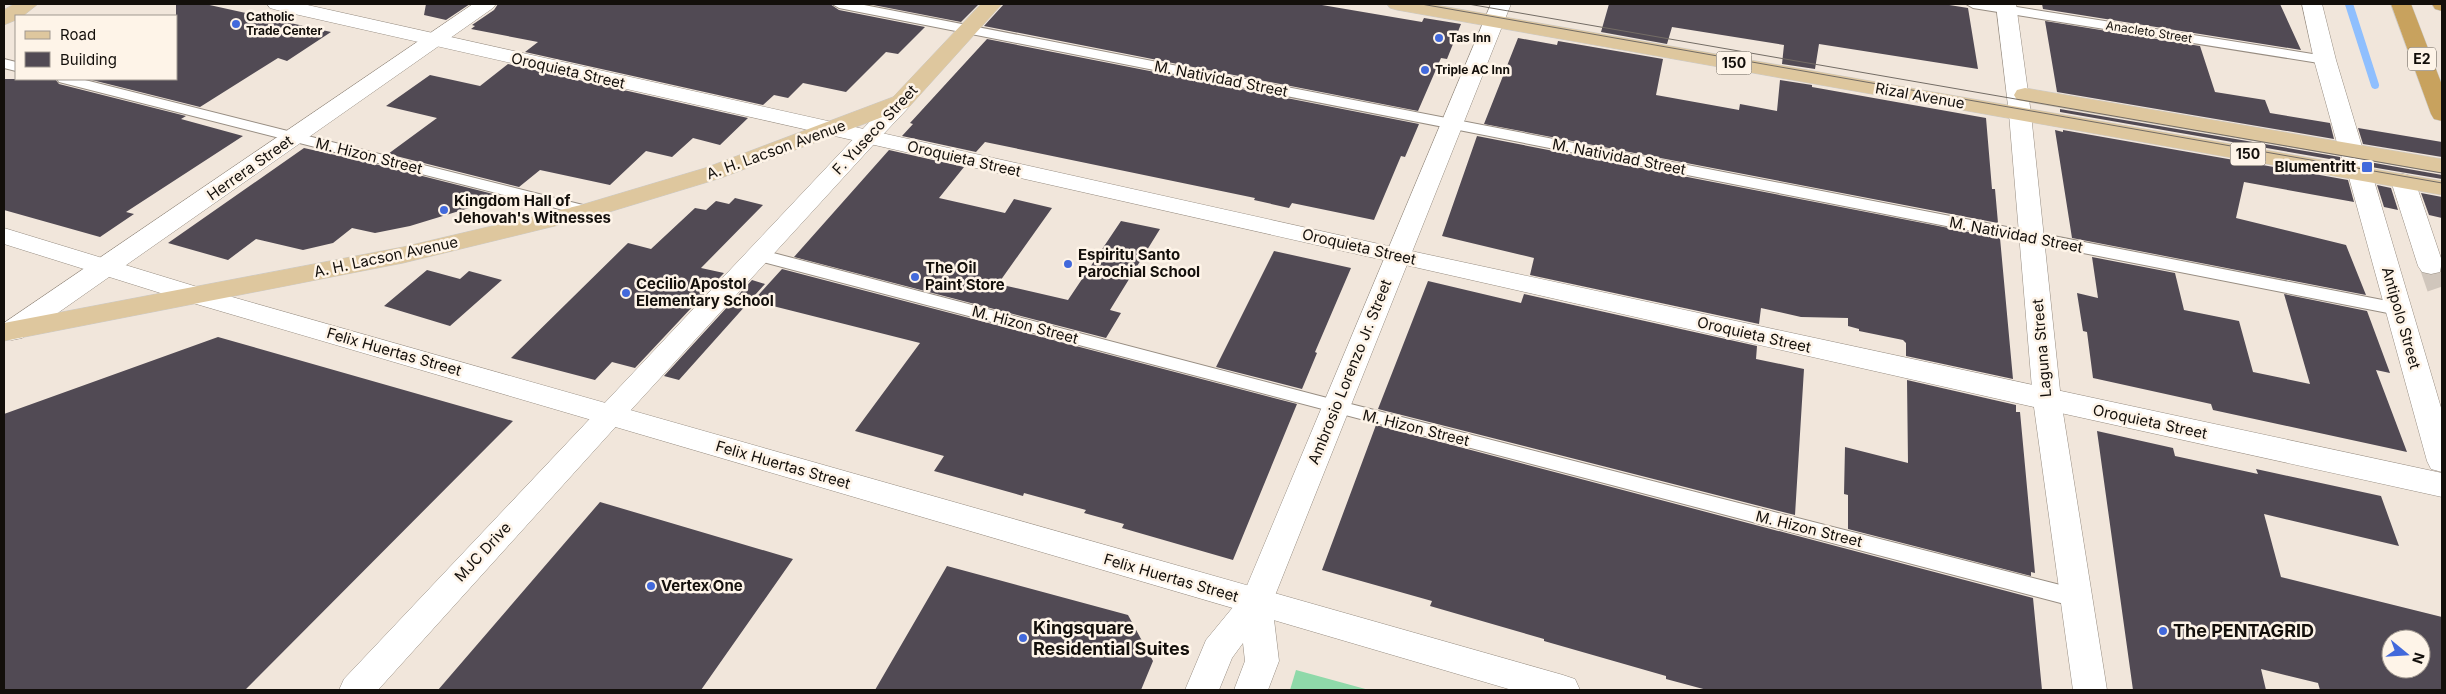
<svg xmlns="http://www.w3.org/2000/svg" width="2446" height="694" viewBox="0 0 2446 694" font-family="Inter,sans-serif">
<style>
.green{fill:#8fd9a9}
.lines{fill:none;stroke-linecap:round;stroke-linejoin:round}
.stream{stroke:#8fbffe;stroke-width:8}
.building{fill:#514a54;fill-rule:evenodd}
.pedestrian-tunnel{stroke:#d0c6bc;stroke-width:23;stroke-dasharray:23 12;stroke-linecap:butt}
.service-casing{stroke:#978d82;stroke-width:2}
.pedestrian-casing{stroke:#978d82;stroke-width:1}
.minor-casing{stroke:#978d82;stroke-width:1}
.tertiary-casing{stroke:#978d82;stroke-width:1}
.primary-casing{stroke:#cbcac9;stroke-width:1}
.motorway-casing{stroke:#cbcac9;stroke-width:1}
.service{fill:#fff;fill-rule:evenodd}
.pedestrian{fill:#fff;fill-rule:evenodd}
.minor{fill:#fff;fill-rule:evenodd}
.tertiary{fill:#fff;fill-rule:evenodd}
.primary{fill:#dec79e;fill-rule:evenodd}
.motorway{fill:#c8a25e;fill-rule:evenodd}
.tram{stroke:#736c65;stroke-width:1}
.poi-dot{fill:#4269db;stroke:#fef4e8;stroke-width:2}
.labels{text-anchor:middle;stroke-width:5;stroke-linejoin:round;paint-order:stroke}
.far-poi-label{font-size:12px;font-weight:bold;fill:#130f0b;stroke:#fef4e8;text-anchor:start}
.far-street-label{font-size:12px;fill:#130f0b;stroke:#fef4e8}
.shield{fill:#fef4e8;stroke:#5a544d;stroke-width:1}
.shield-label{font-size:14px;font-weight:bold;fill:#130f0b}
.street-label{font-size:15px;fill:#130f0b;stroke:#fef4e8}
.poi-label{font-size:15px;font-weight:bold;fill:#130f0b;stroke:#fef4e8;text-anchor:start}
.near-poi-label{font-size:18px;font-weight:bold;fill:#130f0b;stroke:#fef4e8;text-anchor:start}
</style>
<rect width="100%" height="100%" fill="#f1e6db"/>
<path class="green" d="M1296 670 1369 690H1290Z"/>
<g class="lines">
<path class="stream" d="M2349 4 2375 85"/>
</g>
<path class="building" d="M176 4H205L331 32 287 61 278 58 200 107 88 79H176Z
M426 4H470L446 20 424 15Z
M498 4H830L839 10 925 27 898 54 886 52 846 92 803 83 788 98 774 95 763 105 525 52 538 42 471 29 475 26 472 25 494 10Z
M868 4H979L961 22Z
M1004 4H1316L1422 22 1424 18 1461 24 1447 59 1441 58 1418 111 984 26Z
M1609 4H1943L1968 8 1978 69 1819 44 1815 69 1782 64 1784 45 1672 27 1667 44 1601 32Z
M2042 4H2280L2301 50 2043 9Z
M2045 21 2200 46 2215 92 2265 100 2270 113 2330 123 2334 139 2057 92Z
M1518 38 1557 45 1558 41 1663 59 1656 95 1739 110 1740 104 1777 111 1780 80 1812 85V87L1986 118 1992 189H1995L1998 223 1484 124Z
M987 39 1419 124 1405 157 1401 156 1374 220 1292 203 1289 208 1254 200 1255 198 985 142 976 152 902 136 913 124 910 123Z
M508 64 748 118 720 145 693 138 672 157 646 151 610 185 540 170 519 187 388 154 437 118 386 106 430 75 480 86Z
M4 79H55L59 84 186 116 181 119 243 136 126 212 134 214 100 237 4 210Z
M2060 109 2340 157 2341 161 2060 112Z
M2358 128 2442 142V157L2363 144Z
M2055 130 2063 132V130L2348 180 2354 202 2244 182 2236 218 2346 245 2366 295 2072 238Z
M1477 136 2000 238 2013 379 1906 356V343L1903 340 1859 331V329L1848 326V318L1801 317 1761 308 1759 324 1530 275 1534 258 1442 236Z
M304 148 375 164 505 197 410 226 375 233 352 228 333 243 303 250 256 239 228 260 168 243Z
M889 150 964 167 939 198 1005 213 1014 199 1052 208 998 284 1068 300 1121 221 1160 229 1110 310 1121 313 1106 338 794 257Z
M2369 162 2442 175V179L2371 167Z
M2377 185 2391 188 2398 210 2384 207Z
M2421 193 2442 197V218L2429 215Z
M735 198 763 205 701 268 724 273 635 368 612 362 595 380 511 358 628 243 651 249 695 208 706 210 716 201 729 204Z
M1274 251 1351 268 1315 352 1317 353 1302 389 1216 367Z
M2092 257 2175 273 2184 310 2239 321 2253 372 2310 384 2284 294 2367 311 2390 373 2376 370 2407 452 2213 410 2211 404 2093 378 2087 332 2083 331 2077 293 2098 298Z
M782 269 1297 404 1233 560 1122 528 1124 524 1084 513 1086 510 1024 493 1023 496 934 471 944 456 855 431 920 343 753 301Z
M427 270 460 279 469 271 502 280 450 326 384 306Z
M752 280 765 284 679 380 664 376Z
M1428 281 1521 303 1524 294 1757 346 1756 359 1804 369 1795 515 1378 409Z
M218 337 513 421 245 690H4V414Z
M1907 380 2016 405V412H2020L2035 573 2031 572V576L1848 529V495L1844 494 1845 447 1908 463Z
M1376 425 2033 598 2042 690H1707L1666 679V676L1544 641V639L1430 606 1432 601 1322 570Z
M2097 431 2173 448 2175 456 2258 474 2256 469 2381 496 2399 546 2264 514 2281 577 2442 617V690H2320L2318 683 2261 669 2266 690H2133ZM2391 639H2421V669H2391Z
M600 502 793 559 701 690H438Z
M947 566 1128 615 1153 661 1141 690H875Z"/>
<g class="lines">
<path class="pedestrian-tunnel" d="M2431 266 2442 298"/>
<defs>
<path id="service" d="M832 4H859L2398 303 2404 305 2407 309 2404 313 2398 315 839 8Z
M1966 4H1998L2325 56 2332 60 2325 64 1973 8Z
M4 59 16 62V71L4 68Z
M57 79H81L587 206 593 207 595 211 593 215 587 216 59 82Z
M758 249 1335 400 2076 589 2084 591 2087 598 2084 605 2076 607 752 259 749 255 752 251Z"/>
<path id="pedestrian" d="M867 131 875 133 879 138 875 143 620 422 610 426 600 422 596 415 600 408 859 133Z
M2403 174 2411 176 2415 181 2442 261 2440 272 2431 274 2422 272 2418 266 2391 181 2395 176Z"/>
<path id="minor" d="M473 4H496L493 8 22 338 12 340 4 338V323Z
M1491 4H1511L1272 603 1279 661 1268 690H1234L1245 661 1243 643 1232 658 1219 690H1185L1206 640 1243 595Z
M1996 4H2016L2031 114 2061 400 2107 690H2073L2033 400 2009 114Z
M2302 4H2322L2336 60 2363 150 2359 155 2351 157 2343 155 2339 150 2314 60Z
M901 95 909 97 912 102 909 107 875 143 867 145 859 143 855 138 859 133 893 97Z
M610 404 620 408 624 415 620 422 378 690H339L344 679 600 408Z"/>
<path id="tertiary" d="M267 4H303L1397 248 2442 473V497L2047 410 277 10 270 8Z
M2351 143 2359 145 2372 174 2442 411V472L2431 469 2427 461 2348 174 2339 150 2343 145Z
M4 228 204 289 1563 675 1575 679 1580 690H1512L186 301 4 244Z"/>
<path id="primary" d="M14 4H38L23 16H16V20L4 25V10Z
M981 4H1002L909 107 721 178 596 216 403 263 4 341V323L403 247 581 205 705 168 893 97Z
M1387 4H1430L2442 181V195L1397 10 1390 8Z
M2025 88 2442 159V173L2017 100 2014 95 2017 90Z"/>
<path id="motorway" d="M2391 4H2411L2442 85V121L2434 119 2431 114Z
M2432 4H2442V11L2435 9Z"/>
</defs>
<use href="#service" class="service-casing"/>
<use href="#pedestrian" class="pedestrian-casing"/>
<use href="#minor" class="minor-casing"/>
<use href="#tertiary" class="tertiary-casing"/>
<use href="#primary" class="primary-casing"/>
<use href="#motorway" class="motorway-casing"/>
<use href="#service" class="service"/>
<use href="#pedestrian" class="pedestrian"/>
<use href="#minor" class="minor"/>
<use href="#tertiary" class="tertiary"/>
<use href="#primary" class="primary"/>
<use href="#motorway" class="motorway"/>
<path class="tram" d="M1421 4 2442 183
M1468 4 2442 173"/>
</g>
<g class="poi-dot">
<circle cx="236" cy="24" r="5"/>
<circle cx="1439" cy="38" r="5"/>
<circle cx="1425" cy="70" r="5"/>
<rect x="2361" y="161" width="12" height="12" rx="2.5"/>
<circle cx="444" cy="210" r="5"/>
<circle cx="1068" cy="264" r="5"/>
<circle cx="915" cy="277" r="5"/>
<circle cx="626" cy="293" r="5"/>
<circle cx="651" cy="586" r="5"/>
<circle cx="2163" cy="631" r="5"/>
<circle cx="1023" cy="638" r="5"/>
</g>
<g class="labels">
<g class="far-poi-label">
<text x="246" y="21">Catholic<tspan x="246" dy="14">Trade Center</tspan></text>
<text x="1449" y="42">Tas Inn</text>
<text x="1435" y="74">Triple AC Inn</text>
</g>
<g class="far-street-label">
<text transform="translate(2149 32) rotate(9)" y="4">Anacleto Street</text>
</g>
<g class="shield">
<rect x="2408" y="47.5" width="28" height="23" rx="4"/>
<rect x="1716.5" y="51.5" width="35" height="23" rx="4"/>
<rect x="2230.5" y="142.5" width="35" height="23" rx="4"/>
</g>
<g class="shield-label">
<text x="2422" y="64">E2</text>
<text x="1734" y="68">150</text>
<text x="2248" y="159">150</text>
</g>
<g class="street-label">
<text transform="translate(568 71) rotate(13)" y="5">Oroquieta Street</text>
<text transform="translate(1221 79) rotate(11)" y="5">M. Natividad Street</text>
<text transform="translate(1920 96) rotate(10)" y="5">Rizal Avenue</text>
<text transform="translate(875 130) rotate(-47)" y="5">F. Yuseco Street</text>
<text transform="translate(776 150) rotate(-20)" y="5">A. H. Lacson Avenue</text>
<text transform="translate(369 156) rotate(14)" y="5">M. Hizon Street</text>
<text transform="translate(1619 157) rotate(11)" y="5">M. Natividad Street</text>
<text transform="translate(964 159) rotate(13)" y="5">Oroquieta Street</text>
<text transform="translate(250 168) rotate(-35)" y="5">Herrera Street</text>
<text transform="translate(2016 235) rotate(11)" y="5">M. Natividad Street</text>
<text transform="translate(1359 247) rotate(13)" y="5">Oroquieta Street</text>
<text transform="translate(386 257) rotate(-12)" y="5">A. H. Lacson Avenue</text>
<text transform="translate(2401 318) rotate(74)" y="5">Antipolo Street</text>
<text transform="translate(1025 325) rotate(15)" y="5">M. Hizon Street</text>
<text transform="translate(1754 335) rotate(13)" y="5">Oroquieta Street</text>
<text transform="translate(2042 348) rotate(-95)" y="5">Laguna Street</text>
<text transform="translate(394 352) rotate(16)" y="5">Felix Huertas Street</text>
<text transform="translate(1350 372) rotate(-68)" y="5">Ambrosio Lorenzo Jr. Street</text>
<text transform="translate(2150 422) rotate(12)" y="5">Oroquieta Street</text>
<text transform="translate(1416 428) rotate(14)" y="5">M. Hizon Street</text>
<text transform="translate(783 465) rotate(16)" y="5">Felix Huertas Street</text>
<text transform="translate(1809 529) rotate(14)" y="5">M. Hizon Street</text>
<text transform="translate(483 552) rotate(-47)" y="5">MJC Drive</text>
<text transform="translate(1171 578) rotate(16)" y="5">Felix Huertas Street</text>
</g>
<g class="poi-label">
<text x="2356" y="172" text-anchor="end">Blumentritt</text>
<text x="454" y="206">Kingdom Hall of<tspan x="454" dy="17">Jehovah's Witnesses</tspan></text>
<text x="1078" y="260">Espiritu Santo<tspan x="1078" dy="17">Parochial School</tspan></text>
<text x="925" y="273">The Oil<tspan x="925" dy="17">Paint Store</tspan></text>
<text x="636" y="289">Cecilio Apostol<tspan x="636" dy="17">Elementary School</tspan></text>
<text x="661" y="591">Vertex One</text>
</g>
<g class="near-poi-label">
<text x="1033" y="634">Kingsquare<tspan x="1033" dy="21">Residential Suites</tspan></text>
<text x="2173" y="637">The PENTAGRID</text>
</g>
</g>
<rect width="2446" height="694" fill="none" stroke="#130f0b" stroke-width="10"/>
<rect x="15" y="15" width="162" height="65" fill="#fef4e8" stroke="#a09890"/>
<rect x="25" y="31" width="25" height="8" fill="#dec79e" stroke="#a09890"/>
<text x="60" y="40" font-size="15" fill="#130f0b">Road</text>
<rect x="25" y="52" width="25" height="15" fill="#514a54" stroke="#a09890"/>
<text x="60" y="65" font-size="15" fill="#130f0b">Building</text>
<g transform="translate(2406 654) rotate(108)"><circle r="24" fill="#fef4e8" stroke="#a09890"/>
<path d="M0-4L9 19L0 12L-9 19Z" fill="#4269db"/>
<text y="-8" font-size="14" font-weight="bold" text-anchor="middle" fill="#130f0b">N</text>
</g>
</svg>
